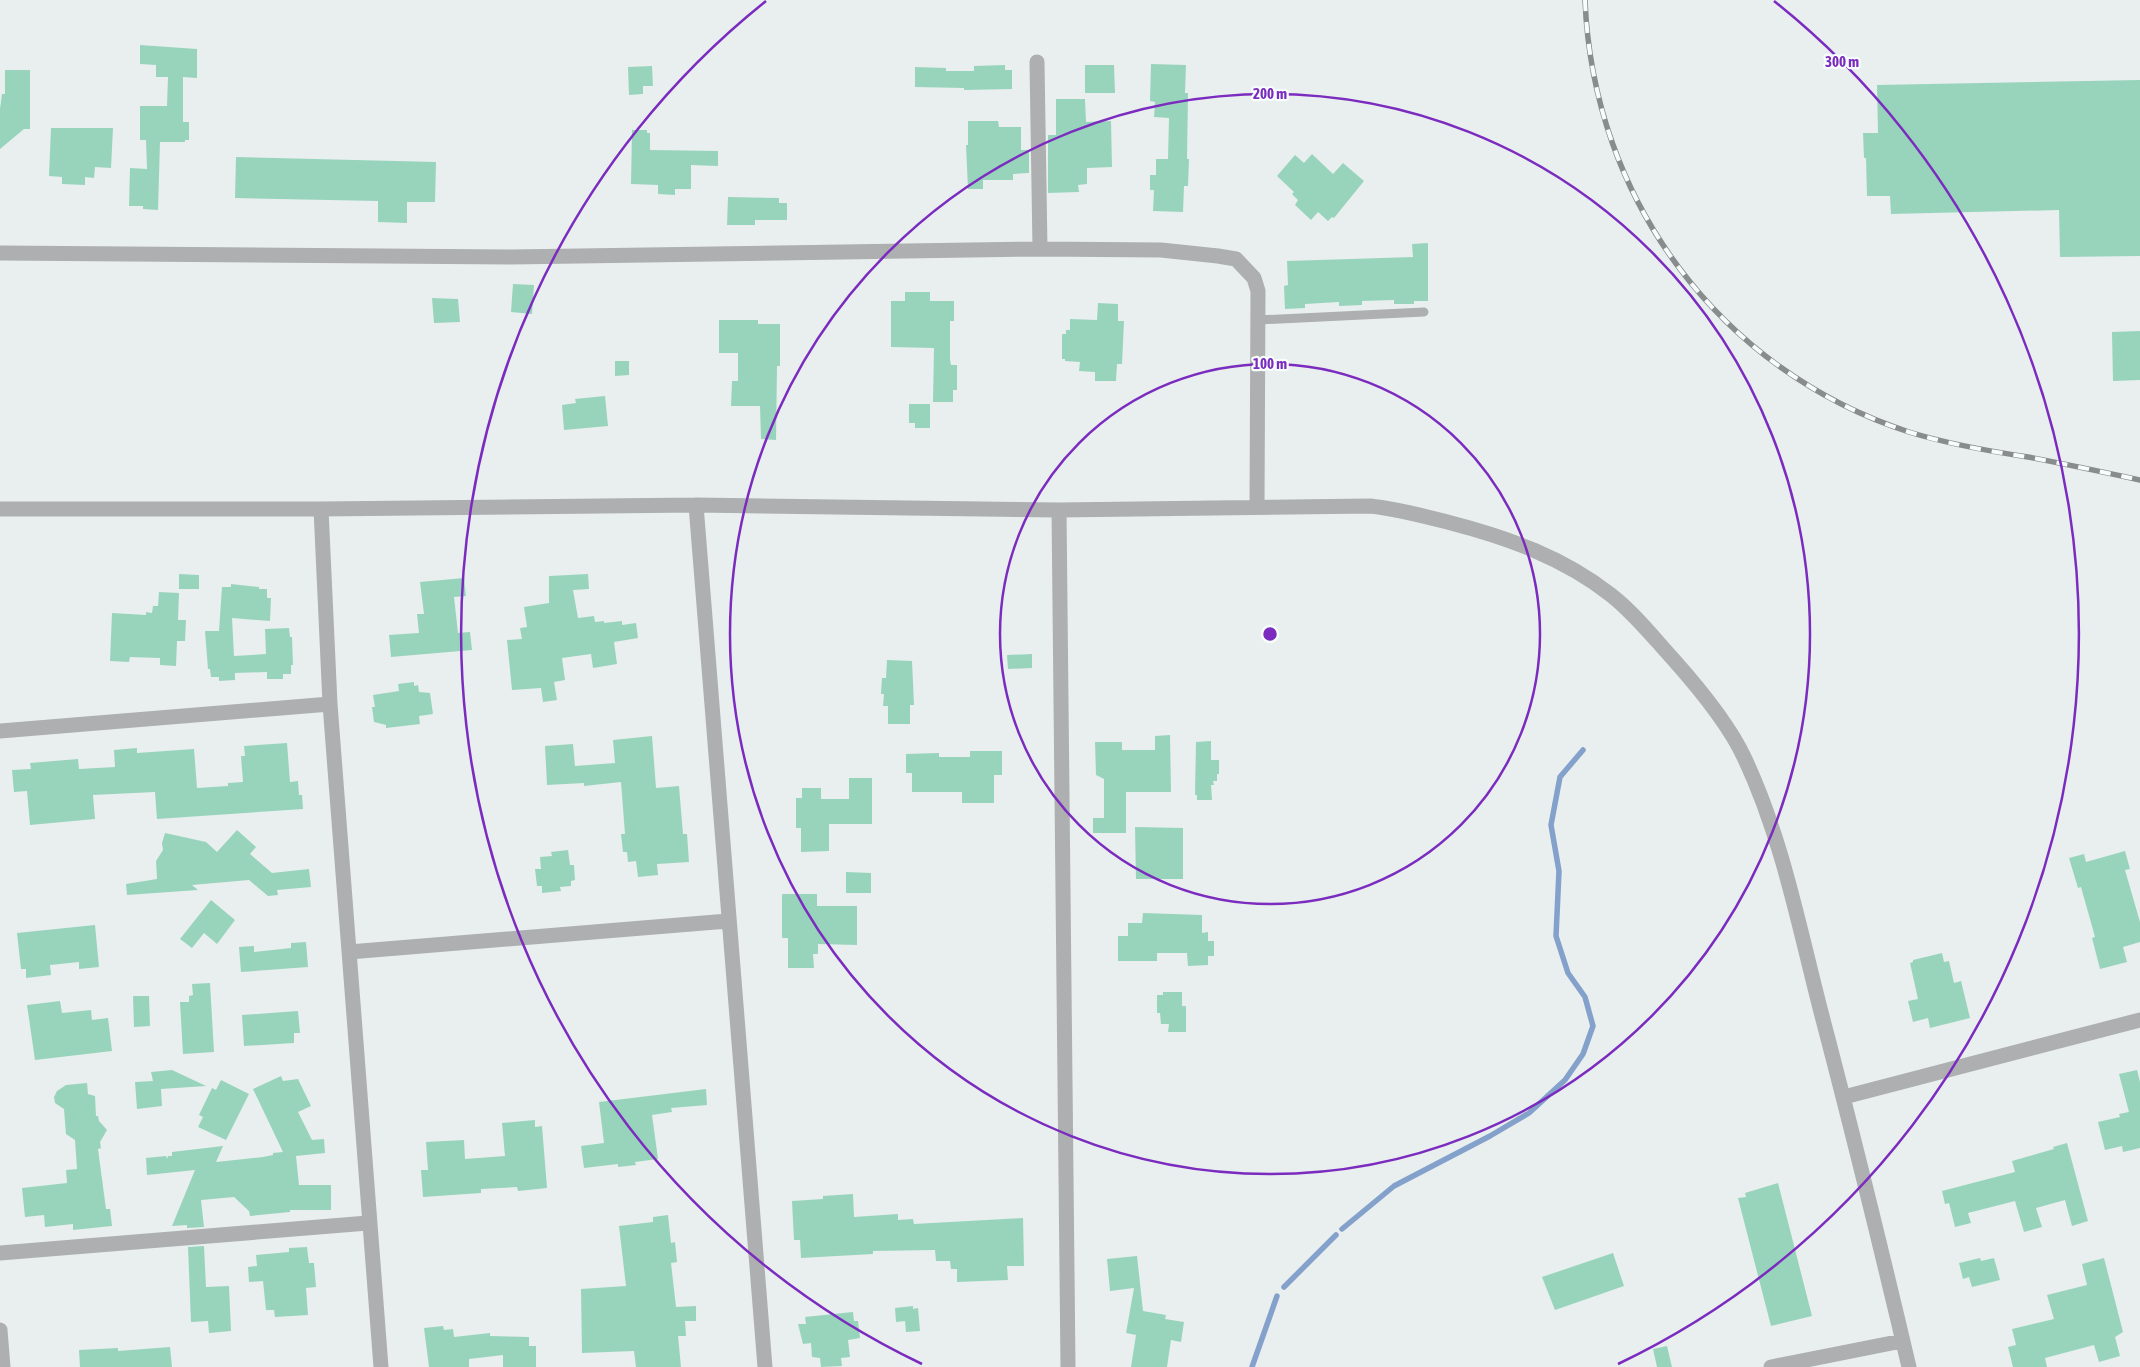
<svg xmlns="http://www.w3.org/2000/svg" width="2140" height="1367" viewBox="0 0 2140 1367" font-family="'Asap Condensed',sans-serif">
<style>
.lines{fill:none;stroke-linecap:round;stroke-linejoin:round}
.stream{stroke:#83a1cb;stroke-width:5.5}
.building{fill:#98d4bc}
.service{stroke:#adafb0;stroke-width:9}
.minor{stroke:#adafb0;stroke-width:15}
.rail-casing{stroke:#888c8c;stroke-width:5.5}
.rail{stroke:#f7fcfc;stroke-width:4;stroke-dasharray:11;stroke-linecap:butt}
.ring{fill:none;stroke:#7b2cbf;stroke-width:2.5}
.centre{fill:#7b2cbf;stroke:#f7fcfc;stroke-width:2.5}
.ring-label{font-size:15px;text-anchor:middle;font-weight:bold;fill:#7b2cbf;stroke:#f7fcfc;stroke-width:4.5;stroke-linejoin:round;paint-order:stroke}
</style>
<rect width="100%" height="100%" fill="#e9efef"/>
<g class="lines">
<path class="stream" d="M1342 1229 1394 1186 1490 1136 1529 1113 1565 1080 1583 1054 1593 1026 1585 997 1568 973 1556 936 1559 871 1551 825 1560 777 1583 750
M1284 1287 1336 1235
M1252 1367 1277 1296"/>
</g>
<path class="building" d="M140 45 197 49V78L183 77V122H189V140H185V142H160L158 210 143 209V206H129L130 168 147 169 146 140H140V106H167L168 77H156V65L140 64Z
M1151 64 1186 65 1185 93H1188L1187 159H1189L1188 186H1184L1183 212 1153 211 1154 190H1150V175H1156V159H1168L1169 118 1154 117 1155 102 1150 101Z
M1005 65V70H1012V89L964 90V88L915 87V67L946 68V71H974V66Z
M1085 65H1114L1115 93H1085Z
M652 66 653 86H643V94L629 95 628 67Z
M5 70H30V129H24L0 149V109L2 94H5Z
M2140 80V256L2060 257 2059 210 1891 214 1890 196H1867L1866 158H1864L1863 133H1878L1877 85Z
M1056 99H1085L1086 122 1111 121 1112 167 1087 168V184L1078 185 1079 192 1048 193V135H1056Z
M968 121H998L999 127H1021V150H1029V173L1013 174V180H983V189H968L966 145H968Z
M51 128H113L111 168 95 167 94 178 85 177V185L62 184V177L49 176Z
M632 130H647V133H650V150L718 151V166L691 165V189H675V195L658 194V185L631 184Z
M1312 154 1333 174 1343 163 1364 181 1334 218 1332 217 1328 221 1318 212 1311 220 1295 205 1298 200 1292 194 1294 192 1277 176 1295 155 1304 163Z
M236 157 436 162 435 202H407V223L378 222V201L235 198Z
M728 197 779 198V203H787V220H755V225H727Z
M1428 243V301H1414V304H1394V300L1362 301V305L1339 306V302L1305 304V308L1285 309 1284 286 1288 285 1287 261 1413 257 1412 244Z
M513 284 534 285 532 314 511 312Z
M905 292H930V301H954V321H950V360L951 365H957V390H953V402H933L934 348 891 347V301H905Z
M432 298 458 299 460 322 434 323Z
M1098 303 1118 304V321H1124L1122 364H1117L1116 381H1095V372L1079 371 1080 362 1065 361V359H1062V334H1066V330H1070V319L1097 320Z
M719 320H758V324H780V366H777L776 440 761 439 760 406H731L732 381H738V353H719Z
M2140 331V380L2113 381 2112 332Z
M615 361H629V375L615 376Z
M605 396 608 426 564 430 562 405 576 403 575 399Z
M909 404H930V428H915V423H909Z
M179 574 199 575V589H179Z
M588 574 589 589 573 590 578 618 594 616 595 622 604 621V623L622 621V625L636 623 638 638 614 642 617 664 593 668 591 654 562 658 565 680 554 682 557 700 543 702 541 688 512 690 507 640 522 639 520 628 527 627 524 607 549 603V576Z
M464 578 466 596 454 597 458 633 470 632 472 650 391 657 389 635 419 633 417 614H424L420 582Z
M231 584 259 587V589H267V598H271L270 621 232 618 234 656 266 654 265 629 289 628 290 637H292L293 665H291V674H283V679H267V672L235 673V680L219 681V677H211L210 669H208L205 631H219L222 587H231Z
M159 592 179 593 178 620H186L185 641H177L176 666 160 665V658L130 657 129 662 110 661 112 613 146 615V612L152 613 153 606H158Z
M1032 654V668L1008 669 1007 655Z
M887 660 912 661 914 705H910V724H888V706H883L884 694H881L882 678H886Z
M414 682V686L418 685 419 692 430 693 433 714 419 716 420 724 386 728V725L374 722 372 707H375L373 695 399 691 398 684Z
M1170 735 1171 792H1126V833H1093V818H1104V779L1096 775 1095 742H1122V750H1155V736Z
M652 736 656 788 679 786 683 834H687L689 862 657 864 658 875 638 877 636 861 628 862 627 852H623L621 834H625L621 782 584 786V783L547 785 545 746 573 744 575 766 615 763 613 740Z
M1211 741V760H1219V774H1217V781H1213L1214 785H1211L1212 800H1197V795H1195L1196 742Z
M287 743 290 782 298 781 299 795H302L303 809 157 819 155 792 93 795 95 819 30 825 27 791 14 792 12 770 31 769 30 763 78 759 79 769 115 767 114 750 137 748V753L194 749 197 788 228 786V783L243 782 241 756H245L244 746Z
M970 751H1002V775H994V803H962V792H912V773H906V754L939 753V757H970Z
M849 778H872V824H829V851L801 852V828H796V798H802V788H821V799H849Z
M1135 827 1183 828V879H1136Z
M237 830 256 847 250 854 272 873 309 869 311 887 277 890 278 895 268 896 249 880 192 885 198 890 127 895 126 884 157 879 156 861 163 850 162 843 165 833 206 842 217 852Z
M568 850 570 865H574L575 880 571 881V886L560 887 561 891 542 893V886H537L535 869H541L540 857 552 856 551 852Z
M2125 851 2130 869 2125 870 2140 922V942L2123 947 2127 962 2100 969 2092 938 2095 937 2081 887 2078 888 2069 858 2084 854 2086 862Z
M846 872 871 873V893H846Z
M782 894H817V906H857V945L818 944V954H813L814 968H788V938H782Z
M211 900 235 920 217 944 204 933 192 948 180 939Z
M1143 913 1202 915V933L1208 932V941H1214V956H1208V965L1188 966 1187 953H1157V961H1118V936H1128V923H1142Z
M95 925 99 967 79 969V962L50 965 51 975 26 978V969H21L17 933Z
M306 942 308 967 241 972 239 947 254 946V952L291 948V943Z
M1942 953 1944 962 1949 961 1954 983 1961 981 1970 1018 1930 1028 1928 1018 1913 1022 1908 1001 1918 999 1910 963 1913 962V960Z
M210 983 214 1052 183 1054 180 1002H189V996L193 995 192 984Z
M1163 992H1182V1006H1186V1032H1168L1169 1024H1161L1160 1013H1157V995H1163Z
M133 996H149L150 1026 134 1027Z
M60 1001 62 1013 91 1010 92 1020 108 1018 112 1051 35 1060 27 1005Z
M298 1011 300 1033H294V1043L244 1046 242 1015Z
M172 1070 206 1086 161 1089 162 1106 137 1109 135 1082 153 1081 151 1072Z
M2137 1070 2140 1082V1148L2123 1152 2122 1146 2105 1150 2098 1122 2120 1117 2119 1114 2129 1112 2119 1074Z
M281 1076 283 1081 298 1079 311 1106 298 1112 312 1140 324 1139 325 1153 296 1156 299 1185H331V1210H290V1212L250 1216 249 1211 234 1197 201 1200 204 1227 187 1228V1225L172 1226 195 1170 147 1175 146 1158 166 1156 167 1159 168 1156H172V1152L223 1146 216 1162 263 1157 273 1155V1153L283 1152 253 1089Z
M221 1080 249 1094 226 1140 198 1127 203 1117 199 1115 212 1088 216 1090Z
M87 1083 88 1094 95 1096 96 1116H98L99 1121 107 1130 100 1142 101 1148 98 1149 106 1209H110L112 1226 73 1230V1224L45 1227 44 1215 25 1217 22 1188 67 1183 66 1170 77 1169 75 1140 66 1134 64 1109 55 1103 54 1097 57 1091 66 1085Z
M706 1089 707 1105 671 1108 672 1112 652 1115 658 1159 635 1162 636 1165 618 1167V1164L584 1168 581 1146 604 1143 599 1102Z
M535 1120V1127L542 1126 547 1188 518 1191 517 1187 481 1189V1193L423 1197 421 1170H428L426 1142 464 1140 465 1159 505 1156 502 1123Z
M2067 1143 2088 1221 2072 1226 2065 1200 2036 1208 2042 1227 2024 1232 2015 1201 1968 1213 1971 1223 1955 1227 1949 1203 1945 1204 1942 1191 2015 1172 2012 1161 2054 1149 2053 1147Z
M1778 1183 1812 1316 1771 1326 1738 1198 1746 1197 1745 1193Z
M853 1194 854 1217 898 1214V1220L913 1219 914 1224 1023 1218 1024 1266H1007L1008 1280 957 1282V1269H951L950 1261H936L935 1250 873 1251V1254L801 1258 800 1240H794L792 1201 823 1199V1196Z
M668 1215 671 1243 675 1242 677 1262 671 1263 676 1307 696 1306V1321H685L686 1336H678L681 1367H636L634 1351 582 1353 581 1289 626 1286 619 1226 653 1222V1217Z
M204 1246 206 1287 229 1286 231 1331 209 1333 208 1321 191 1322 188 1247Z
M307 1247 309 1263H314L316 1287 306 1288 308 1315 275 1317 274 1310H266L263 1281 249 1282 248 1267 257 1266 256 1255 289 1252V1248Z
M1613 1253 1624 1286 1555 1310 1542 1277Z
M1137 1256 1143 1311 1166 1315 1165 1319 1184 1322 1181 1342 1171 1340 1167 1367H1131L1136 1335 1126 1333 1134 1288 1110 1291 1107 1259Z
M1980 1258 1981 1261 1994 1258 2000 1280 1972 1287 1969 1277 1963 1279 1959 1263Z
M2104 1258 2123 1332 2115 1337 2120 1356 2099 1362 2094 1345 2045 1358 2047 1367H2013L2008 1347 2016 1345 2012 1329 2054 1319 2047 1295 2087 1285 2082 1264Z
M913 1306V1309L918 1308 920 1331 906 1332 905 1321 896 1322 895 1308Z
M853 1312 854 1321H858L860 1338 848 1340 850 1357 841 1358 842 1366 821 1367 820 1358 812 1357 811 1343 803 1344 798 1324H806L805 1317Z
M443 1326 444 1330 453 1329 454 1337 490 1333V1336L529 1337V1346H536V1367H503V1355L469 1359V1367H429L424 1328Z
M1667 1346 1672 1367H1657L1653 1349Z
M170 1347 172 1367H80L79 1350 118 1348V1351Z"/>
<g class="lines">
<path class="service" d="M1258 320 1424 312"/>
<path class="minor" d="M1037 62 1040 249
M0 253 511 257 1040 249 1161 250 1218 256 1236 259 1254 278 1258 291 1257 506
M696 505 765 1367
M0 509H321L696 505 1059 510 1370 506C1398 509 1424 516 1451 523 1509 538 1564 558 1611 595 1634 613 1653 637 1673 659 1698 687 1728 723 1744 757 1782 837 1799 927 1821 1012 1852 1130 1881 1248 1909 1367
M321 509 330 704 381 1367
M1059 510 1068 1367
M0 731 330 704
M349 952 728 921
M1844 1097 2140 1020
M0 1253 368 1223
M0 1330 3 1367
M1771 1367 1902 1341"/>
<defs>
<path id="rail" d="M1585 0C1593 199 1719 370 1909 432 1948 444 1988 451 2028 457 2065 464 2103 472 2140 480"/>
</defs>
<use href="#rail" class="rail-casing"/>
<use href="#rail" class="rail"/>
</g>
<g class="ring">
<circle cx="1270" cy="634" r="270"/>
<circle cx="1270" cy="634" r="540"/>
<path d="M922 1364A809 809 0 0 1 766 1M1774 1A809 809 0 0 1 1618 1364"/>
</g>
<circle cx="1270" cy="634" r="8" class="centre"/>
<g class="ring-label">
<text x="1842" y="67">300 m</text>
<text x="1270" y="99">200 m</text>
<text x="1270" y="369">100 m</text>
</g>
</svg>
